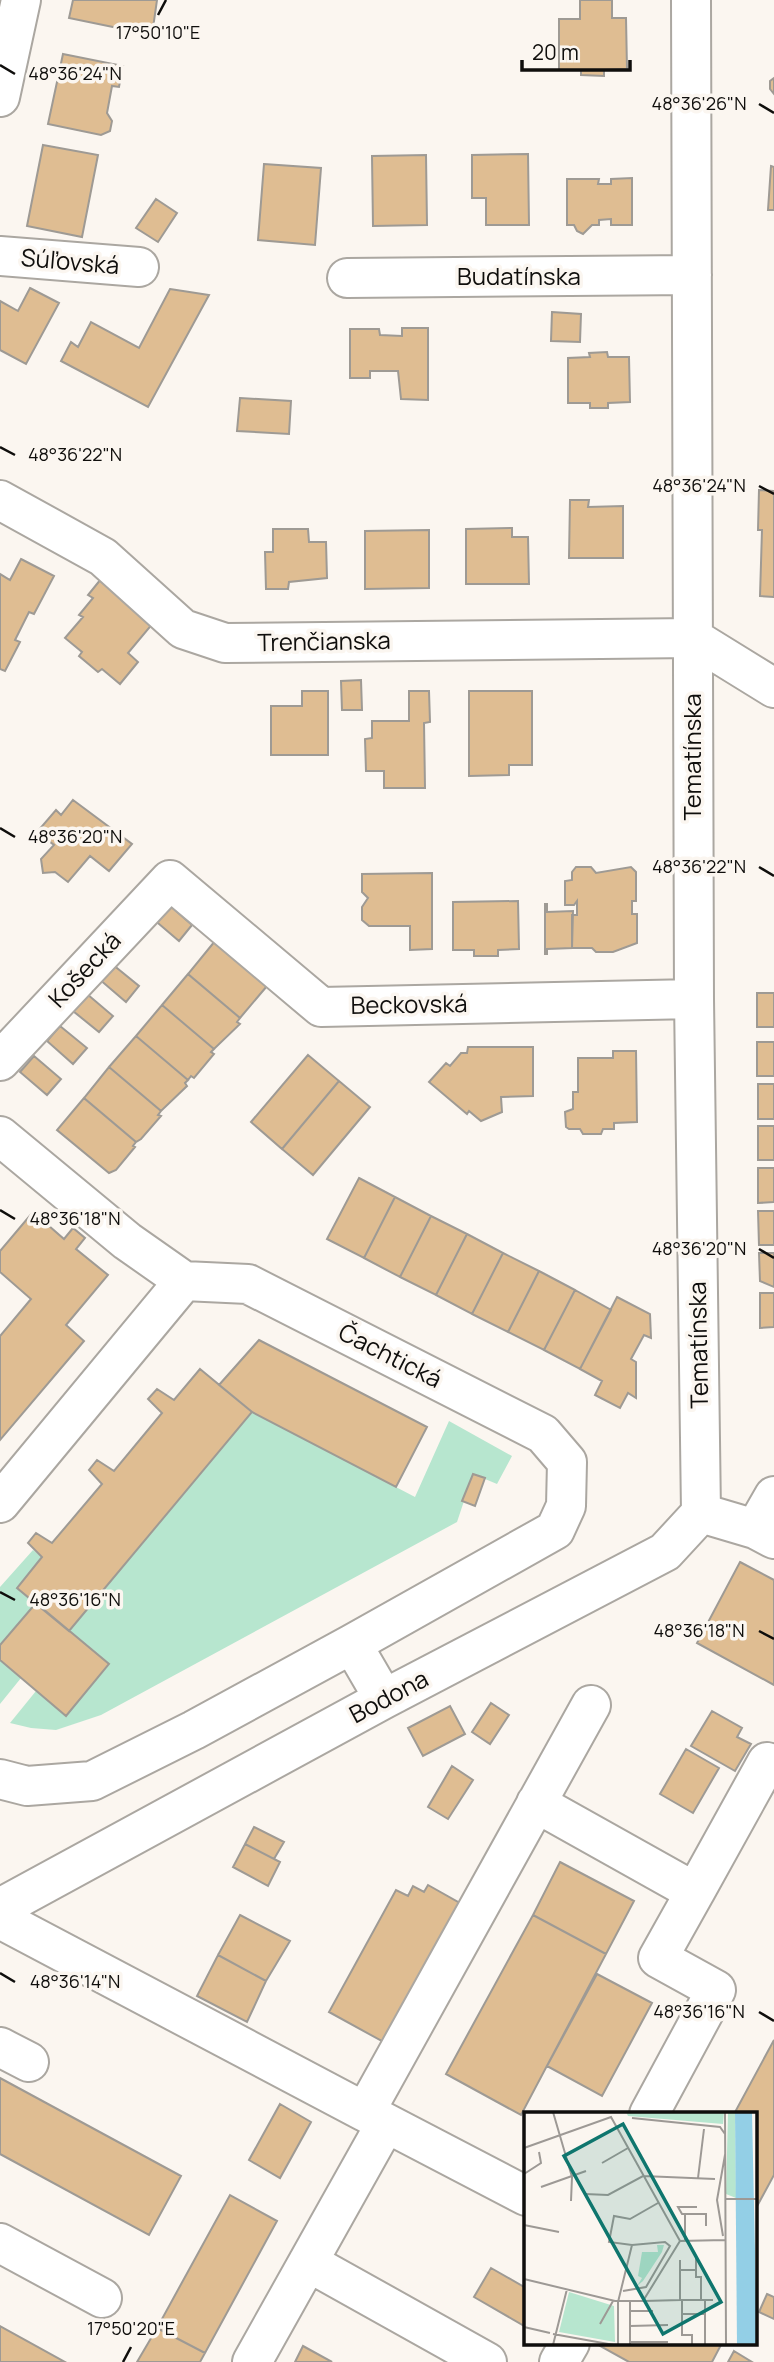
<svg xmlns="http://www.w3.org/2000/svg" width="774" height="2362" viewBox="0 0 774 2362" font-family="Manrope,sans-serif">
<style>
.green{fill:#b7e6cf}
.building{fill:#dfbd92;stroke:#9e9a94;stroke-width:2}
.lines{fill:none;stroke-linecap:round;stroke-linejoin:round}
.minor-casing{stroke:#aba7a1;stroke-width:42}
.minor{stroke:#fff;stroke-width:38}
.ticks{fill:none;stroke:#0f0e0c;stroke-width:2.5}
.labels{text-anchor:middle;stroke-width:7;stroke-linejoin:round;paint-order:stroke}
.street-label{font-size:24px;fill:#0f0e0c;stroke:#fbf6f0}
.inset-road{fill:none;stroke:#9d9995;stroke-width:2}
.view{fill:#0f766e;fill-opacity:0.15;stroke:#0f766e;stroke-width:3.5}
.inset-edge{fill:none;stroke:#0f0e0c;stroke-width:3.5}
.ticks-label{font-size:18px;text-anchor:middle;fill:#0f0e0c;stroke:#fbf6f0;stroke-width:7;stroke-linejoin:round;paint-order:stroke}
</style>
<rect width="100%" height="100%" fill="#fbf6f0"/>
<path class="green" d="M252 1412 415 1497 449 1421 512 1456 497 1484 473 1474 457 1522 101 1715 56 1730 31 1728 10 1723 36 1691 66 1715 109 1665 69 1631Z
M33 1550 42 1557 17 1588 36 1603 0 1645V1587Z
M0 1660 21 1678 0 1704Z"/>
<path class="building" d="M73 0H157L152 35 69 18Z
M580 0H612V18H626L627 69 604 70V76L581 75V70H559V19H580Z
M63 54 123 66 119 87 112 86 107 113 112 121 110 131 101 135 48 124Z
M774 78V94L770 89V81Z
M43 145 98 155 82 237 27 226Z
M528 154 529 225H486V198H472V155Z
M426 155 427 225 373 226 372 156Z
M264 164 321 168 315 245 258 240Z
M771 166 774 167V210H768Z
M632 178V225H611V219L599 220V225H592L583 234 577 231 574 225H567V179H599L598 184H611V179Z
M156 199 177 213 158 242 136 228Z
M30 288 59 303 26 364 0 350V301L18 311Z
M170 289 209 295 148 407 61 361 71 342 78 347 91 322 139 348Z
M552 312 581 314 580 342 551 341Z
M402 328H428V400L401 399 398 371H370V378H350V329H379L380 335 402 336Z
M607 352 608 357H629L630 402 608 403V408H590V403H568V358L590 357 589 353Z
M240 398 291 401 289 434 237 431Z
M759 490 774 491V597L760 596 762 530H758Z
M570 500H589L588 507 623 506V558H569Z
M512 528V537H528L529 584H466V529Z
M273 529H308L309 542H326L327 578 289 582 288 589H266L265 552H273Z
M429 530V588L365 589V531Z
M21 559 54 576 34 614 29 612 15 640 20 642 5 671 0 669V574L10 580Z
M101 579 154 622 128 653 138 662 120 684 102 669 98 672 79 656 82 652 65 638 83 617 79 615 93 598 88 595Z
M361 680 362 710H342L341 681Z
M302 691H328V755H271V706H302Z
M409 691H429L430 722 424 723 425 788H384V771H366L365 739 372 738V721H409Z
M469 691H532V765H509V775L469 776Z
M73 800 132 844 109 871 90 856 68 882 55 872 43 873 41 859 54 845 37 832 56 810 61 815Z
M576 867H591L596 873 631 867 636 872V901H632V914H637V943L613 952H596L592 948H572V915H577V901L574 905H565V881L572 880V872Z
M432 873V949L410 950V926H369L362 920V907L368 898 362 892V874Z
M518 901 519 949 498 950V956H474V950H453V902Z
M166 902 192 925 179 941 152 918Z
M545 904H547V912L573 911 572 948 547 949V954H545Z
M215 941 267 986 240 1018 188 974Z
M112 964 139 986 126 1002 99 979Z
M188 974 240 1018 237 1022 240 1024 214 1049 162 1005Z
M757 993H774V1027H757Z
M87 994 113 1016 99 1032 73 1011Z
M162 1005 214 1049 211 1052 214 1054 194 1078 191 1076 188 1080 136 1036Z
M60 1026 87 1048 73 1064 47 1041Z
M136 1036 188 1080 185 1083 187 1086 161 1111 109 1067Z
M757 1042H774V1076H757Z
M468 1047H533V1096L501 1097 502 1112 481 1121 469 1111 467 1114 429 1082 446 1063 450 1066 461 1053H467Z
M613 1051H636L637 1122 614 1123V1129H603L601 1134H583L580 1129H569L566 1127 565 1112 573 1109V1092H578V1058H613Z
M308 1055 339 1081 282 1149 251 1122Z
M34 1056 61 1079 47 1095 20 1072Z
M109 1067 161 1111 158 1115 161 1116 141 1139 136 1142 84 1098Z
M339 1081 370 1107 313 1175 282 1149Z
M758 1084H774V1119H758Z
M84 1098 136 1142 133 1146 135 1147 116 1170 109 1173 57 1130Z
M758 1126H774V1160H758Z
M758 1168H774V1202L758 1203Z
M359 1178 395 1197 364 1258 327 1239Z
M395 1197 431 1216 400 1277 364 1258Z
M758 1211H774V1245H759Z
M33 1212 64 1239 73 1228 85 1238 76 1249 108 1275 66 1325 84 1341 0 1440V1336L31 1299 0 1272V1251Z
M431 1216 467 1234 436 1295 400 1277Z
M467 1234 503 1253 472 1314 436 1295Z
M503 1253 539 1271 508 1332 472 1314Z
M759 1253H774V1287L760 1281Z
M539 1271 575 1290 544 1350 508 1332Z
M575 1290 611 1310 580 1369 544 1350Z
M760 1293H774V1327L760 1328Z
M617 1297 650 1314 651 1338 644 1335 631 1359 636 1362V1398L628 1393 620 1408 595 1395 602 1381 580 1369Z
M259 1340 427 1427 396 1487 252 1412 219 1385Z
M200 1369 252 1412 69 1631 17 1588 42 1557 28 1543 36 1533 52 1543 102 1484 89 1470 97 1460 114 1471 162 1413 148 1399 157 1389 174 1400Z
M473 1474 485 1478 475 1506 462 1501Z
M740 1562 774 1580V1685L697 1643Z
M36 1603 109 1664 66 1716 0 1660V1645Z
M491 1703 509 1715 490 1744 472 1732Z
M450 1706 465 1734 423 1756 408 1728Z
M712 1711 742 1728 737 1737 751 1744 735 1771 691 1746Z
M686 1749 719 1768 693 1813 660 1794Z
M452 1766 473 1780 448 1819 428 1807Z
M254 1827 284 1842 274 1859 245 1844Z
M245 1844 280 1862 268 1886 233 1867Z
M560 1862 634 1901 606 1954 533 1915Z
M428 1885 465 1906 389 2045 329 2012 396 1890 408 1896 413 1886 424 1892Z
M240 1915 290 1941 266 1981 218 1955Z
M533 1915 606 1954 521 2115 446 2074Z
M218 1955 266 1981 247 2022 197 1996Z
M597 1974 652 2003 602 2096 547 2066Z
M774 2040V2175L755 2210V2114H734Z
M0 2078 181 2176 149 2235 0 2154Z
M280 2104 311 2122 280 2178 249 2160Z
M230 2195 277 2221 205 2353 157 2328Z
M491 2268 526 2288V2327L474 2297Z
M767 2294 774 2297V2319L759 2312Z
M0 2326 65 2362H0Z
M157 2328 205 2353 200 2362H137Z
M602 2343H722L712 2362H629L600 2346Z
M303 2346 332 2362H295Z
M734 2351 752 2362H728Z"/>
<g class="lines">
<defs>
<path id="minor" d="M691 0 694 999 701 1513
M0 97 21 0
M0 256 139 267
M347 278 692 275
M0 500 103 557 183 629 225 643 693 638 774 688
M0 1061 170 880 321 1007 694 999
M0 1136 127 1241 184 1281
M0 1503 184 1281
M755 1529 774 1496
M352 1644 384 1699
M0 1779 27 1786 92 1781 194 1730 352 1644 555 1530 566 1506 567 1462 543 1434 248 1284 184 1281
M536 1803 695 1892 767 1762
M0 1908 384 1699 665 1552 701 1513 755 1529 774 1539
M0 1919 365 2112 591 1705
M0 2047 29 2062
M365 2112 526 2196
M649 2114 716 1990 658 1958 695 1892
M0 2243 102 2298
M308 2262 487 2362
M252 2362 386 2123
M559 2362 570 2343"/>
</defs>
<use href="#minor" class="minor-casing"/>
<use href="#minor" class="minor"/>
</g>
<path class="ticks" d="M158 15 166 0M0 65 15 74M759 104 774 113M0 447 15 455M759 486 774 494M0 828 15 837M759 867 774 876M0 1210 15 1219M759 1249 774 1258M0 1592 15 1600M759 1631 774 1639M0 1973 15 1982M759 2012 774 2021M123 2362 131 2347"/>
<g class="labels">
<g class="street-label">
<text transform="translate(70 262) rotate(5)" y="8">Súľovská</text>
<text x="519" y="285">Budatínska</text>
<text transform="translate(324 642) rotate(-1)" y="8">Trenčianska</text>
<text transform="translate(693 757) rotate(-90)" y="8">Tematínska</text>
<text transform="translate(85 970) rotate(-47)" y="8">Košecká</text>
<text transform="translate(409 1005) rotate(-1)" y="8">Beckovská</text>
<text transform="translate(699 1345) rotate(-91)" y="8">Tematínska</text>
<text transform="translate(390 1356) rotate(27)" y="8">Čachtická</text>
<text transform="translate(389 1697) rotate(-28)" y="8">Bodona</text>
</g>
</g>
<g transform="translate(524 2112)">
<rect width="233" height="233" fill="#fbf6f0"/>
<path d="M102 0H200L199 12 104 4ZM204 0H211L212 86 202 82ZM133 133H140L138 140 119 169 113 174 118 166 114 164 118 140H134ZM45 180 90 194 91 230 35 220Z" fill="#b7e6cf"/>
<path d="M211 0H228L233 233H213Z" fill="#93cfe6"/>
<path class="inset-road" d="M29 0 48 65 47 89M201 0 202 233M108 6 196 15 201 22M0 36 87 5 156 129M78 51 104 36M0 62 17 51 15 40M174 66 180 17M17 75 62 59M61 82 84 83 119 64 191 67M201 87H233M173 95H154L158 102H182V114M0 113 35 120M199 124 193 88 201 43M161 128V102M156 158H172V145M172 158V165H177V188M0 167 91 189H119L156 129 201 128M99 179 122 175 146 134 141 130 108 133 85 130 90 104 106 107 134 91M157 188H189M158 188V223H168V233M120 189 156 188V148M106 199H129M158 202H181M76 212 89 189M106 214 144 213M0 215 26 221M29 222 90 233M106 230H144M29 233 43 177M94 233V190L108 133M106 233V189M181 233V188"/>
<path class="view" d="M99 12 197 190 139 222 40 44Z"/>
<rect width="233" height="233" class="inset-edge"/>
</g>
<g class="ticks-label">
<text x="158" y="39">17°50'10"E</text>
<text x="75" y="80">48°36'24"N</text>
<text x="699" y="110">48°36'26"N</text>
<text x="75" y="461">48°36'22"N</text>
<text x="699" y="492">48°36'24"N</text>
<text x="75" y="843">48°36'20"N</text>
<text x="699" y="873">48°36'22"N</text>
<text x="75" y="1225">48°36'18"N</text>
<text x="699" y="1255">48°36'20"N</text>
<text x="75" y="1606">48°36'16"N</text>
<text x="699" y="1637">48°36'18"N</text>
<text x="75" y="1988">48°36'14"N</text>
<text x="699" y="2018">48°36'16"N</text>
<text x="131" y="2335">17°50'20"E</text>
</g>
<path d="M522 60v10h108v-10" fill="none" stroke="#0f0e0c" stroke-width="3.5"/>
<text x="532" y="60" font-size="21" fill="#0f0e0c" stroke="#fbf6f0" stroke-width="5" paint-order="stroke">20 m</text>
</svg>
